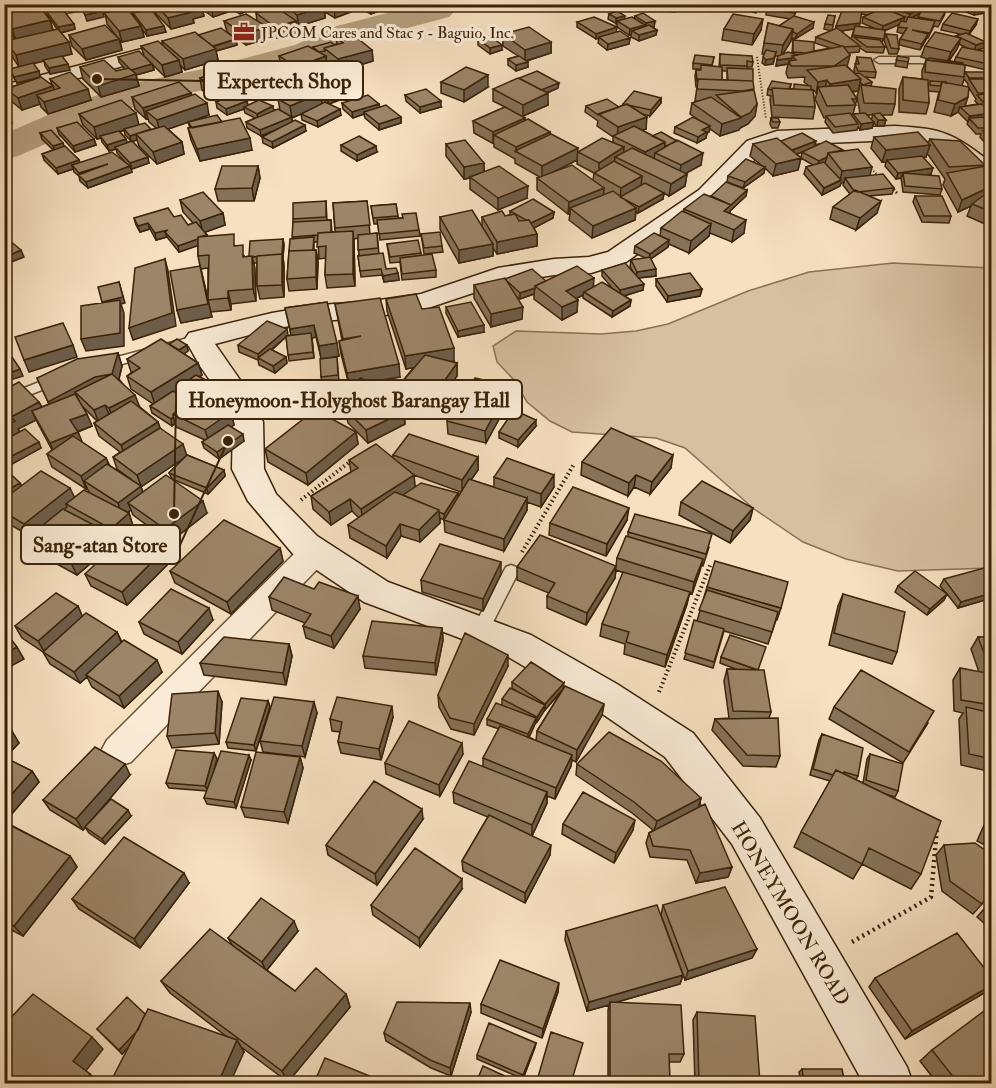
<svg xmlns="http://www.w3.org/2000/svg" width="996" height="1088" viewBox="0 0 996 1088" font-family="'IM FELL Double Pica',serif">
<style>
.green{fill:#d6c0a1;stroke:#887254;stroke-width:1.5}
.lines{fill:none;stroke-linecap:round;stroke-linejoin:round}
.river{fill:#b6a081;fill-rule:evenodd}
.lane-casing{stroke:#695236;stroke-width:3}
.street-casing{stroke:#695236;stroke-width:3}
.secondary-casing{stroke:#3a2308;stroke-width:3}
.path-far3{stroke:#3a2308;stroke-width:2;stroke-dasharray:1 2;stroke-linecap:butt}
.path-far2{stroke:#3a2308;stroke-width:3;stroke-dasharray:1.5 2;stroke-linecap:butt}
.path-far1{stroke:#3a2308;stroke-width:4;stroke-dasharray:1.5 3;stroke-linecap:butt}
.path{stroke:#3a2308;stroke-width:4.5;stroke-dasharray:2 4;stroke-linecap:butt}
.lane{fill:#f9ebd6;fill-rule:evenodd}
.street{fill:#f9ebd6;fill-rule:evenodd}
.secondary{fill:#f9ebd6;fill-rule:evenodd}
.wall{fill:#867259;stroke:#3a2308;stroke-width:1.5;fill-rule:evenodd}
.shaded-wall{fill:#6d5d49;stroke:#3a2308;stroke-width:1.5}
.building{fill:#9c8568;stroke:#3a2308;stroke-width:1.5}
.labels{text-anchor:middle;stroke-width:6;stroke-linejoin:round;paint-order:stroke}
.far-poi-label{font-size:16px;fill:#3a2308;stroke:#f9ebd6;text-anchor:start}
.street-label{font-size:20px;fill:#3a2308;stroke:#f9ebd6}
.leader{fill:none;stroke:#3a2308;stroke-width:2}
.callout-dot{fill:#3a2308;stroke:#f9ebd6;stroke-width:2}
.callout{fill:#f9ebd6;stroke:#3a2308;stroke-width:2}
.callout-label{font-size:21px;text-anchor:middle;font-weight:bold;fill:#3a2308}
</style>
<rect width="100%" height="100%" fill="#f6e0c0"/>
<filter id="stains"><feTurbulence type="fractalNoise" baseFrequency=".00333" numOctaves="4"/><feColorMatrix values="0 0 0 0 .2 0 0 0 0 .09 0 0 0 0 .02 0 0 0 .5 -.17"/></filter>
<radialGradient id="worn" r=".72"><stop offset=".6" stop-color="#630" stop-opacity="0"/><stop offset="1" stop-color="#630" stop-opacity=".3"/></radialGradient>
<path class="green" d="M893 263 991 268V568L898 571 846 559 803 542 754 509 685 448 656 438 572 432 550 421 527 402 514 380 497 362 493 346 516 331 601 334 636 331 668 324 748 291 809 272Z"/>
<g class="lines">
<path class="river" d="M422 4H462L449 17 358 41 319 59 223 86 156 100 109 116 18 156 4 160V134L83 100 134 83 207 68 295 45 337 26Z"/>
<defs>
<path id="lane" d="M922 57 992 71V77L922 63H879L874 60 879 57Z
M199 335 203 336 205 339 203 342 100 370 94 366 95 363Z
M57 375 62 376 64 379 62 382 4 405V396Z
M511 565 516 567 519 571 486 636 480 637 474 636 472 631 474 626 506 567Z"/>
<path id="street" d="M58 4H95L87 9 4 25V15Z
M315 541 326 544 330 552 326 560 131 762 119 766 107 762 101 751 107 740 304 544Z"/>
<path id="secondary" d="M161 44 168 46 171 50 168 54 4 98V85Z
M895 126C945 129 952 133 992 163V182L984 180 945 149 927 141 895 140 780 145 763 151 715 200 626 262 591 273 554 275 503 283 425 309 366 318 319 321 272 329 215 344 254 400 263 422 264 469 276 494 317 536 388 582 531 635 617 684 693 733 760 818 907 1067 913 1084H864L732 844 665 757 591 706 505 655 364 602 293 554 248 501 232 469 233 422 225 402 200 366 185 339 189 333 272 313 319 305 366 302 421 294 498 268 554 259 589 257 608 252 699 190 747 141 777 131Z"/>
</defs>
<use href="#lane" class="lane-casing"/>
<use href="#street" class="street-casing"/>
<use href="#secondary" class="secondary-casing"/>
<path class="path-far3" d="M757 57 766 119
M869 167 881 178"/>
<path class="path-far2" d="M891 187 897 193"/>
<path class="path-far1" d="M301 500 352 460
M522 552 574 464
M659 692 711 563"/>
<path class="path" d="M852 942 931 897 937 827"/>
<use href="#lane" class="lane"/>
<use href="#street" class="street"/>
<use href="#secondary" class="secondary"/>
</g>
<path class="wall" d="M101 4H152L153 12 166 32 147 36 142 29 144 37 122 42 120 40 122 50 86 60 72 46 69 35 117 37 107 24 105 13Z
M153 4H255V8L240 14 235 11V10L232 11 227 8 228 12 213 17 202 9 204 16 193 19 194 23 171 29 156 14Z
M281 4H387V8L371 14 355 6 356 10 335 18 325 12V18L299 26 297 24 298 32 277 38 268 31 269 38 246 45 227 32 224 21H257L256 13 282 10Z
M667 4H677L675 12 666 11Z
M690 4H702L701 9 690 8Z
M743 4H760L756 13 742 10Z
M842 4H875L871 14 880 9H876L877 4H888L887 9 888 7 891 4H940L938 10H946L944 16 938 27 934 26 928 38H927L920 50 899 45 900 39 904 34 897 32 899 24 885 30 882 44 885 47 883 53 866 52 860 48 859 52 848 53 847 66 855 74 854 70 857 57 876 72 875 78 865 77 872 82 871 86 895 104 892 115H882L886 120 884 126H877L874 123 872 128 860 130 858 127 857 130 833 133 825 122 826 118H824L815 99 817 93 813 90 815 107 813 119 772 117 770 99 771 96 767 95 768 89 791 84 790 89 809 86 804 82 805 77 788 78 786 73 788 64 776 66 778 56H775L773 64 765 65 762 63 764 54H762L768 23 779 26 790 19 766 15 767 9 797 10 794 16 813 28 795 39 792 38 791 41 782 55 792 53 793 40 814 51 830 48 815 43 816 37 836 29 842 11ZM861 14 868 15 863 17 862 23 876 29 859 27ZM854 29 851 39 841 31ZM859 88V89L857 96 860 114H853L857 99 852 92 858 91ZM867 115H873L871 120Z
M962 4H992L974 15 963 11 965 5Z
M4 11 50 20 53 30 57 29 48 16 46 11 74 24 75 29 61 33 72 54 59 57 70 70 50 74 45 66 44 61 19 67 9 52 5 41 15 39 4 24Z
M609 14 624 19 634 18 635 16 655 21 654 27H652L657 30 656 35 639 41 631 37V35H629L617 27V24L608 19Z
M835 16 832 31 824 29 825 24Z
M577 22 617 27 616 32 630 38 629 44 607 50 598 43 599 38 596 39 577 27Z
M943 24 976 25 969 34 984 48 977 50 992 53V62L986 70 965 65 964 74 965 72 988 78V79L992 81V117L991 116 989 119 988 120 992 123V151L980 137 981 134H976L967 124 968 122 958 112 951 116 934 112 939 92 928 91 929 103 926 114 899 112V89L903 77 922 79V71L926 60H928V59L921 57 925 46 956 37V36L960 34 941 30ZM959 44 967 48 956 57 954 62 949 61 957 49ZM964 79 968 84V87L962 86ZM969 88 976 99 975 101 978 104 965 106Z
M992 26V37L986 32 988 27Z
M724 29 761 30 752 45 722 40Z
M503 34 551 42V53L527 61 528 67 516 71 508 65V59L518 56 503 46Z
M886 34 899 49 897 54H889L884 40Z
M198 35 236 39 237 45 216 51 218 60 185 70 181 66 182 72 165 77 153 65 154 70 136 75 139 86 101 97 83 79 80 67 116 71 125 69 119 62 118 57 144 56 141 46 163 45 162 41Z
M336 37 372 50 373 61 344 70 362 92 329 104 341 115 318 127 302 120 301 114 307 111 292 118V121L306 131 273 148 263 143 262 137 271 132 261 136 247 128 246 122 255 118 245 113 244 109 227 115 217 108 216 102 247 101 248 105 274 110H280L278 99 284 97 282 88 314 90 313 84 329 78 328 72 337 69 326 60 327 68 298 79 281 67 279 56 314 49 313 47 337 44Z
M478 39 502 50 490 54 478 45Z
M720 54 753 62 752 67H747V69L757 104 755 116 748 124 740 128 739 130 720 136 710 129 709 132 707 133 706 138 697 143 674 133 675 127 697 119 690 114 692 103 698 101H695L697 87H696L695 76 696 70 700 69H693V63L714 57 712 66 719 67ZM722 71H727V80H722Z
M898 56 908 62 907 68 895 66Z
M10 69 39 71 40 77 52 85 50 79 91 100 48 114 41 107 40 104 22 110 10 100 6 89 39 77 17 83 12 75Z
M200 78 246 90 216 100 202 90Z
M441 82 488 87 464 102 441 93Z
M558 88 547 93 548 105 523 116 525 118V121L550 132V134L578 152 613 142V137L597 126 598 121 585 112 586 106 619 107 623 105V104L661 98V103L650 116 642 114 646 129 642 130 701 165 686 173 687 174 685 186 669 196 664 193 663 199 638 213 636 212 635 220 592 238 569 220 570 214H568L537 190V178L540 177 515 163V159L494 147V144L474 133 473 121 505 107 493 101V89ZM577 160V164L594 173 593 180 551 173Z
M191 95 209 115 192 121 222 122 252 150 200 161 191 140 188 128H190L188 122 168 129 182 142 184 154 157 164 139 146 137 140 132 141 149 163 132 169 130 167 132 172 88 188 80 181 79 176 74 172 73 169 58 174 44 160 42 154 53 150 42 139 40 133 64 146 79 160 80 163H126L117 153 116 149 109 151 102 142 101 138 97 139 83 125 79 114 139 125 151 130 156 128 149 122 148 119H146L135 109 132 97ZM124 130 125 135 131 141 127 143 126 139 120 132Z
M405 95 441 107 420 113 406 101Z
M342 103 379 107 401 117V123L379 130 365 118 364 114 353 118 343 109Z
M771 118 780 122 778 128H772L770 124Z
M57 128 94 139 96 145 75 152 59 134Z
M874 137 928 143 930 139 985 165V166L992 174V227L967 216 971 206 958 212 943 185 945 179 927 153 926 157H923L931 174 928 175 942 189 940 195 903 192 901 178 896 179 885 166 886 162H882L871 148Z
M781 141 843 151 870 176 894 188 892 194 869 196 877 213 856 230 830 219 833 207 850 194 843 185 844 182 841 183 840 186 822 195 804 174 806 167 813 165 801 158 802 152 805 151 797 154 801 158 798 170 773 176 765 168 764 173 743 188 727 182 728 176 761 165 750 156 753 144Z
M446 144 484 163V171L527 198 498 210 470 189V178L464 179 446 156Z
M341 145 377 152 357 161 341 151Z
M258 166 260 178 254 201H218L215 189Z
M747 190 746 196 730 211V214L744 233 732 242 710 233 709 236 689 253 669 244 668 247 651 259 656 276 639 278 643 290 624 296 631 300 630 306 612 317 583 298V295L577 298V312L562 320 534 299V294L520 299 515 295 522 319 491 327 474 298V285L505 279 546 281 612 288 602 276V270L633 272 630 267 631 260 646 258 634 253 635 246 660 236 661 228 684 212V209L711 196Z
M915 196 951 216 949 223 922 222 913 202Z
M180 200 223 213 225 225 205 232 208 237 236 246 245 257 249 256 283 239 284 245 283 257 284 266V297L260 299 257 286V263H254L256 301 231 304V310L211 312 208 302 212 317 181 323 177 310 200 266 198 256V245L179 252 167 237 156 240 150 229 140 232 136 225 134 218 174 217 188 225 193 223 183 212ZM208 268V299L201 269Z
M326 201 327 220H331L332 232H335L333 203 367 201 370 234 377 233 379 254 386 269 398 273 399 280 384 282 382 275 361 277 358 256H359L358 238 354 239 355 286 327 288 325 275 326 258 319 259 318 242H314V250H316L318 262 317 289 289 291 287 279 289 251 293 239V219Z
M396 204 398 218H403L419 230 420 236 380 240 378 224H374L371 206Z
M510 211 554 212 553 218 534 228 537 234V246L497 254 493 248V256L459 263 440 229V217L482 226V217L505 216 510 215Z
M421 234 442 246 443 252 424 254Z
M387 244 421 253V256L436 270V277L402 280 400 262 390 263Z
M656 279 702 289 700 296 667 302 656 286Z
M386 299 422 309 454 361H450L457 363V376L429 417 401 409 404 412 405 424 368 443 348 423 346 413 333 404 332 397 350 385H349L341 354 339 341 342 340 335 304 400 377 368 382 392 400V394L414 367 406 369 387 311Z
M327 302 339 356 323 358 337 357 339 382 322 383 321 377V358L316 337 312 338 314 358 289 361 286 337 272 350 286 357 287 363 275 373 259 365 258 360 239 352 238 345 291 335 285 308Z
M446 307 484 332 458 337 446 313Z
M170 344 187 345 188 351 184 354 198 363 202 375 200 377 215 385V388L228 397 234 425 231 427 244 441 219 459 204 448 202 442 205 440 176 427 175 423 172 426 152 413 150 406 153 404 131 389 127 376 132 372H131L127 359ZM179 389 181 394 192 400 190 401 175 392Z
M118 353 122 366 119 379 140 407 158 422 160 428 187 455 224 470 225 476 208 494 172 479 169 473 184 458 141 487 143 492 207 513 170 542 133 515 131 510 127 512 129 513 133 526 116 541 109 537 112 545 77 575 33 551 27 538 30 536 4 521V468L20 483 22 486 75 497 89 492 87 488 86 489 52 467 47 454 52 450 36 420 18 429 20 432 41 448 4 468V390L39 402 42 407 49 404 37 378ZM83 407 97 421 94 423 99 436 120 452 113 457 117 469 132 480 110 466 106 458 82 442 78 432 92 426Z
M510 399 486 443 448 434 447 421Z
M536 426 518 447 499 438V432Z
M356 432 358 444 308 485 268 462 265 449Z
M393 455 478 457V470L471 480 494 487V477L554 487 541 507 527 502V510L504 551 445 532 444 520 440 518V523L420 542 401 536 387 558 350 538 348 525 359 518 352 511 331 525 313 509 311 496 351 472 349 460 393 457ZM414 475 461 492 458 496 415 487Z
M582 462 671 468 650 494 634 487 628 496 581 475Z
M681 502 753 508 750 520 730 543 679 515Z
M627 520 606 556 549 535 550 523Z
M628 532 709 547 703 566 701 565 692 594 689 593 687 604 665 667 624 654 625 644 600 636 602 624 627 574 616 570 615 578 586 625 547 608V596L549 593 517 580V567L616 566 617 558 628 536Z
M168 546 173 559 127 605 91 586 85 574Z
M280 548 283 561 231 614 175 583 170 571Z
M501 574 483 611 422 592 421 580Z
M992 577V598L958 608 947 594 944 600 927 615 895 592 898 586 946 593 940 586 944 579Z
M707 587 781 608 777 620H776L768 644 724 631 713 668 684 659 697 621Z
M843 594 897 652 892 664 829 645 838 606Z
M269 597 360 609 334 648 306 638 303 626 305 623 272 610Z
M78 606 82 616 117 632 122 642 162 672 124 708 92 687 87 677 80 683 50 664 43 652 22 638 15 626Z
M213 620 182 654 144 634 139 622Z
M442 628 443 640 436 675 365 668 363 656Z
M978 637H992V673H989L992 674V772L961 765 959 719 963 713 954 711 953 680 960 668 979 672 971 649Z
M289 644 292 656 286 685 204 675 200 663Z
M721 657 758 670 771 712 769 718 780 756 776 767 743 766 712 730 715 719 729 718 724 681 727 669 738 670 720 663Z
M508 666 474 735 451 729 439 707 438 695Z
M512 682 564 688 604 704 602 715 576 762 572 760 571 766 555 799 547 796V803L532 836 550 855 525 903 463 871 462 861 488 817 454 803 453 792 483 767V758L499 729 487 725V719L502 705V699L521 694 512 688ZM562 691 537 731 536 741 529 737 535 724 536 722H537L544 711V709L545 710Z
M268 701 270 707 256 751 228 748 226 742Z
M222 702 219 744 172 748 167 736Z
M834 707 928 723 903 763 829 719Z
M317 713 305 757 263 752 260 741Z
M393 717 381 760 341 753 338 742 340 732 332 731 330 719Z
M4 727 19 743 5 758 32 771 39 782 5 822 70 856 77 867 23 936 4 926Z
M822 734 858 776 856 780 863 783 867 759 870 754 898 791 895 797 882 793 921 874 911 889 862 864 853 879 794 847 801 832 830 781 810 775 819 740Z
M214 753 217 759 211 777 251 760 236 808 207 804 204 798 207 791 169 788 166 783Z
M463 754 440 796 386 774 385 763Z
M300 757 303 768 288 823 245 817 241 807Z
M577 764 701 798 699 807 732 867 728 877 696 883 687 860 650 857 646 843 649 833 653 830 632 813 576 775Z
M130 775 83 830 50 810 43 800Z
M992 807V849L977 841Z
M131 816 105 844 89 833 85 827Z
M423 819 377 885 328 855 326 845Z
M563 824 633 830 614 863 562 834Z
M944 845 982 904 973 914 942 891 936 855Z
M189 883 140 948 79 909 72 899Z
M462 889 420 947 373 915 371 905Z
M992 900V930L977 917Z
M663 905 757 949 752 958 685 980 661 915Z
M298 931 267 970 295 991 346 994 350 1007 288 1082 241 1047 244 1052 129 1047 122 1054 97 1029 145 1014 227 1037 170 993 161 981 232 945 228 938Z
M566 931 683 975 680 984 617 1002 684 1054 680 1062H669L670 1083H608V1010L609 1005 587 1011 565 940Z
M875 978H992V986L986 992 905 1039 869 987Z
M558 992 542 1038 481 1013V1004Z
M471 1012 451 1076 431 1068 386 1041 384 1033Z
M697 1012 760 1083H695L693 1020Z
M536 1043 535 1047 523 1079 477 1059V1055Z
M932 1050 992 1083H937L920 1061Z
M802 1069 845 1083H801L799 1072Z
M538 1077 572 1083H545L537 1081Z"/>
<path class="shaded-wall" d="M103 4H112L114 13 106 14Z
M143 4H152L154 14 133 13 134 18 126 7Z
M230 4H255V8L240 14 239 8 234 6 235 10 232 11Z
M340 4H355L356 10 335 18 334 7Z
M371 4H387V8L371 14Z
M940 4 938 10 934 11 936 6Z
M201 5 204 16 193 19 194 23 171 29 168 18 188 8Z
M924 6 922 12 908 20 910 14Z
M227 7 228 12 213 17 212 11Z
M324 7 325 18 299 26 297 15Z
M992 7V12L974 15 975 9Z
M103 11 104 17 87 21 85 15Z
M625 16 624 22 617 21V24H616V18Z
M905 17 903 23 882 32 883 26Z
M763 19 761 30 752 45 754 34Z
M978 19 976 25 968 36 970 31Z
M50 20 53 31 16 40 12 29Z
M296 21 298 32 277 38 275 27Z
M655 21 654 27 646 29V23Z
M814 22 813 28 795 39 797 34Z
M860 23 859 28 835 32 836 26Z
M74 24 75 29 60 33 58 27Z
M645 25V31H632L631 35H629L630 29Z
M141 26 144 37 122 42 119 31Z
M164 26 166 32 147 36 146 30Z
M267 27 269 38 246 45 244 34Z
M617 27 616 33 596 39V34Z
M793 29 791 41 781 57 783 45Z
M657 30 656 35 639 41V35Z
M928 34 926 39 920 50 922 44Z
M630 38 629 44 607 50 608 44Z
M961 38 957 49 947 63 951 52Z
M119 39 122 50 86 60 82 49Z
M236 39 237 45 216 51 218 60 185 70 183 59 212 47Z
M69 42 72 54 19 67 16 55Z
M551 42V53L525 61V50Z
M986 42 984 48 974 51 976 45Z
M502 45V50L490 54V48Z
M372 50 373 61 339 71 338 59Z
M776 52 773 64 765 65 766 60Z
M850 55 847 67 831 77 834 66Z
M326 56 327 68 298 79 296 67Z
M792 58 790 64 789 61 788 64 776 66 777 60Z
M179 60 182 72 165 77 162 65Z
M528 62V67L516 71V65Z
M68 64 70 70 50 74 49 68Z
M152 64 154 70 136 75 139 86 101 97 98 86 130 70Z
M39 71 40 77 17 83 14 77Z
M488 75V87L464 102V90Z
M243 78 246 90 216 100 213 88Z
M861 79 858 91 827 95 830 84Z
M361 80 362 92 328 104 327 93Z
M827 80 824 92 818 87 817 93H816L818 82Z
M559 83 558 88 539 96 540 90Z
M53 86 57 98 37 95 40 104 22 110 18 98Z
M88 89 91 100 48 114 44 102Z
M191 93 193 104 146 111 148 119H146L143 108Z
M321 93 322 105 292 118 290 106Z
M548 93V105L523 116V105Z
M968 97 964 109 960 107 958 112 951 116 955 104Z
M661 98V103L650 116 651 110Z
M247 101 248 107H244V109L227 115 226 109Z
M441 101V107L420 113V107Z
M207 103 209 115 160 132 157 120Z
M379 104 380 110 364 112V114L353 118 352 112Z
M757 104 755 116 748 124 740 128 739 130 720 136 722 124 741 117Z
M273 106 274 112 258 120 257 114Z
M340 109 341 115 318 127 317 121Z
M7 111 12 123 4 125V112Z
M136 113 139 125 101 138 100 136 101 138 97 139 94 127Z
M992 113 989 119 972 122 969 118 968 122 970 116Z
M292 117V123L261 136 260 130Z
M401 117V123L379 130V124Z
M647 117 646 129 619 139 617 138 618 127Z
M525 118V130L494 135 493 144V132Z
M878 120H886L884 126H877Z
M874 122 872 128 860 130 861 124Z
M305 125 306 131 273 148 272 142Z
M710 126 709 132 707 133 706 138 697 143 698 137 702 130Z
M151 129 136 134 137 140 131 142 130 136Z
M550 132V143L516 152V147Z
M250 138 252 150 200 161 197 149Z
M94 139 96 145 75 152 73 146Z
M126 139 128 146 115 147 116 149 109 151 107 145Z
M816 141 814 147 790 157 791 151Z
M182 142 184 154 157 164 153 152Z
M665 142 664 154 655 153 654 159 644 164 645 152Z
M63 143 65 149 55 152 53 146Z
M930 145 926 157 888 161 887 160 886 162H882L886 150Z
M376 146 377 152 357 161V155Z
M624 147 623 159 615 157 614 165 599 175V163Z
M578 148 577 160 542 178V166Z
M703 153 701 165 679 177 681 165Z
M148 157 149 163 132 169 130 163Z
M827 157 825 163 817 167 819 161Z
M801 158 798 170 773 176 776 164Z
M79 160 81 166 72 165 73 169 58 174 56 168Z
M484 163V175L470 177V178L464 179V167Z
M130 166 132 172 88 188 86 182Z
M258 166 260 178 254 201 252 188Z
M765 167 764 173 743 188 745 182Z
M872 167 869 179 845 178 844 182 841 183 840 186 822 195 824 188 840 181 842 171Z
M933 168 931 174 904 178 903 173 901 178 896 179 898 173Z
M687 174 685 186 669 196 671 184Z
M642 176 641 188 620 200 621 188Z
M528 186 527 198 498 210V198Z
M992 186V196L972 204 971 206 958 212 962 200Z
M604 188 603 200 570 208V214H568L569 202Z
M747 190 746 196 730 211 729 217 724 211Z
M664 193 663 199 638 213 639 207Z
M881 201 877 213 856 230 860 218Z
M636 208 635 220 592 238 593 226Z
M554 212 553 218 530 230 531 223Z
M223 213 225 225 203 233 200 221Z
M746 220 744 233 732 242 734 230Z
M148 223 150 229 140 232 138 226Z
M711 224 709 236 689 253 691 241Z
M168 230 165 232 167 237 156 240 155 233Z
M353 231 354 244 355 286 353 274Z
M537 234V246L497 254V242Z
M207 235 209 242 179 252 178 246Z
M283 239 284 245 283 257 284 266V297L282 285Z
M669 240 668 247 649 260 650 254Z
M493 244V256L459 263V250Z
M21 250 24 257 4 265V258Z
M316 250 318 262 317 289 316 277Z
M252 256 255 268 256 301 253 289Z
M165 259 168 271 176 326 133 340 129 328Z
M200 266 212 317 181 323 177 310Z
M656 269V276L636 278 637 272Z
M398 273 399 280 384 282 383 276Z
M594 278 593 291 584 292 583 295 566 304V291Z
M119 282 125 303 121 304 124 313V346L86 351 81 339 104 308 102 302Z
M644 284 643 290 620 297V290Z
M535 288 534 294 520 299V293Z
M702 289 700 296 667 302 668 296Z
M228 291 231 304V310L228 298Z
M578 300 577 312 562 320V307Z
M631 300 630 306 612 317 613 311Z
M523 307 522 319 491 327V314Z
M314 325 316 337 312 338 314 358 312 338 292 341 290 329Z
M484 325V332L458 337V331Z
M287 329 288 335 260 359H259L258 354Z
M337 343 339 356 321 359 319 346Z
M73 345 77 357 29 372 24 360Z
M187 345 188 351 181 356 179 350Z
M454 348V361L406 369 405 356Z
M118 353 122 366 117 386 75 392 79 401 53 415 48 402Z
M286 357 287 363 275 373 273 366Z
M198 363 202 375 181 388 179 387V389L155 405 151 392Z
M457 363V376L429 417 428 404Z
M399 364 400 377 349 385 347 373Z
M20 369 23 376 4 382V375Z
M510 386V399L486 443 485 431Z
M135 395 140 408 114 421 109 408Z
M228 397 234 425 209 442 205 430Z
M39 402 45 415 32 411 36 420 18 429 21 434 4 442V426L11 417Z
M105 405 110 417 99 423 94 410Z
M404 412 405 424 368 443 366 430Z
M87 414 92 426 76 432 70 420Z
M173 417 175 423 172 426 171 419Z
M536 420V426L518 447V440Z
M158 422 162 435 125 457 121 445Z
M78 432 83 444 55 456 50 443Z
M356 432 358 444 308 485 306 473Z
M243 434 244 441 219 459 217 452Z
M39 442 41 448 5 468 4 460Z
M183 444 187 456 141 487 145 498 128 503 131 510 122 516 118 503 141 486 137 475Z
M673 455 671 468 650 494 652 482Z
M478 457V470L462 492V480Z
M106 458 111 470 84 481 87 488 86 489 81 476Z
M224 470 225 476 208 494 207 488Z
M414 475 415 488 363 521 361 509Z
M554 475V487L541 507V494Z
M636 475 634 487 628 496 629 483Z
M20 483 26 495 4 508V492Z
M70 488 76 500 66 504 67 507 30 537 24 524Z
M458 493 459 499 444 520V514Z
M527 498V510L504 551V539Z
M350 499 352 511 331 525 329 512Z
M203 501 207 513 170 542 165 529Z
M629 508 627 520 606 556 607 544Z
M753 508 750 520 730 543 733 531Z
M439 510 440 523 420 542 419 530Z
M129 513 133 526 116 541 111 529Z
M400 524 401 536 387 558 386 546Z
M107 532 112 545 77 575 71 563Z
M168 546 173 559 127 605 122 592Z
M280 548 283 561 231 614 227 602Z
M4 549 7 554 4 557Z
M703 559 700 571 692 594 694 582Z
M501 562V574L483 611V599Z
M616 566 615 578 586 625 587 613Z
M690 592 687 604 665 667 667 655Z
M992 593V598L958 608 961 602Z
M947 594 944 600 927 615 930 609Z
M358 596 360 609 334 648 331 636Z
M78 606 83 618 45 653 38 641Z
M209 608 213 620 182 654 178 642Z
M442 628 443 640 436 675 435 663Z
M117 632 122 644 86 675 87 677 80 683 74 672Z
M289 644 292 656 286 685 283 673Z
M17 647 24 659 4 670V654Z
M508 655V666L474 735V724Z
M157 660 162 672 124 708 119 696Z
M564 683 563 689 545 710V704Z
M218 691 222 702 219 744 215 733Z
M268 701 270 707 256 751 254 745Z
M314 702 317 713 305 757 302 746Z
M604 704 602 715 576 762 577 750Z
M545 705 544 711 537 722V717Z
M392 706 393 717 381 760 379 749Z
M4 711 9 718 4 723Z
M536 718 535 724 528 740V734Z
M12 731 19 743 4 758V739Z
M462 743 463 754 440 796 439 785Z
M214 753 217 759 208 791 205 786Z
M249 755 251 760 236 808 234 802Z
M572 755 571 766 555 799 556 788Z
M300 757 303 768 288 823 284 812Z
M125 764 130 775 83 830 76 819Z
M32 771 39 782 4 823V803Z
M547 792V803L532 836V825Z
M701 798 698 808 654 831 657 821Z
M422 809 423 819 377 885 375 874Z
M128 810 131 816 105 844 102 839Z
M635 820 633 830 614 863 616 853Z
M551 845 550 855 525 903V893Z
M70 856 77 867 23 936 14 926Z
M732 867 728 877 696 883 700 873Z
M184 873 189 883 140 948 134 939Z
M462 879V889L420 947 419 938Z
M294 921 298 931 266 971 262 962Z
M4 932 9 937 4 943Z
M757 949 752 958 685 980 688 971Z
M683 975 680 984 610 1004V1002L609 1005 587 1011 589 1002Z
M559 983 558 992 542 1038 543 1029Z
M992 985V986L986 992 905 1039 912 1031Z
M346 994 350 1007 288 1082 282 1071Z
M470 1003 471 1012 451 1076 450 1068Z
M149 1017 152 1022 122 1054 119 1050Z
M92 1037 103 1049 85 1072 73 1061Z
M237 1040 244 1052 230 1083H218Z
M536 1043 535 1047 523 1079V1075Z
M90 1074 99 1083H83Z"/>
<path class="building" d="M35 4H38L50 20 12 29 4 18V11Z
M113 4H143L126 7 141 26 119 31 104 13 121 9H115Z
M155 4H201V5L188 8 192 12 168 18Z
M203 4H223L227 7 212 11Z
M238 4H249L239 8 234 6Z
M283 4H321L324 7 297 15Z
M743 4H759L757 7Z
M769 4H798L794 13 767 9Z
M891 4H918L924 6 910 14 888 7Z
M966 4H992V7L975 9 965 5Z
M99 6 103 11 85 15 82 10Z
M61 7 74 24 58 27 46 11Z
M276 7 296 21 275 27 256 13Z
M843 8 862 10 860 23 836 26Z
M883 8 905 17 883 26 863 17Z
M923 8 946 10 940 21 918 17Z
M151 9 164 26 146 30 133 13Z
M617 11 625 16 616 18 609 14Z
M643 13 655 21 646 23 635 16Z
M952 13 978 19 970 31 943 24Z
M246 14 267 27 244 34 224 21Z
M733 14 763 19 754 34 724 29Z
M828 15 835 16 833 25 825 24Z
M794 16 814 22 797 34 793 32V29L779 26Z
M594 17 617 27 596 34 577 22Z
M632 17 645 25 630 29 617 21Z
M908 17 935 21 930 33 912 30 928 34 922 44 900 39 907 28 898 27 901 21 906 22Z
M768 23 793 29 783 45 764 43Z
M105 25 119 39 82 49 69 35Z
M649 25 657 30 639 35 632 31Z
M855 26 885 30 884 39 853 35Z
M529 27 551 42 525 50 503 34Z
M221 28 236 39 213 46 198 35Z
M837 28 860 46 844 47 843 46H841L816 37Z
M58 29 69 42 16 55 5 41Z
M620 31 630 38 608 44 599 37Z
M195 32 216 49 183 59 162 41Z
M935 32 961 38 951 52 925 46Z
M351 33 372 50 338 59 324 48 343 43 336 37Z
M966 33 986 42 976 45 956 36Z
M886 34 897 35 899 49 891 48Z
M490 36 502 45 490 48 478 39Z
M854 37 880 40 885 47H867Z
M793 40 814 42V51L806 53 793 52Z
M158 41 179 60 162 65 141 46Z
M331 42 334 45 324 48 325 51 319 52 313 47Z
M308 46 326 56 296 67 279 56Z
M843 46 850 55 834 66H791L789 61 796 60 792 56Z
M962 47 992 53V59L988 64 956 57Z
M766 50 776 52 774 58 766 60 763 57Z
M139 51 152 64 131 70 118 57Z
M788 52 798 55 792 56V58L777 60 778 56Z
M720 54 752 56 753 62 747 61V66L720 65Z
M695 55 714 57 712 65 693 63Z
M62 56 68 64 49 68 43 60Z
M519 56 528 62 516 65 508 59Z
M898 56 909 58 908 62 896 60Z
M857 57 871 58 876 72 858 71 855 64H859Z
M929 58 963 63V64L928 60Z
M104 60 116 71 129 68 136 74 98 86 80 67Z
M926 60 965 65 964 77 925 72Z
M33 63 39 71 14 77 10 69Z
M701 65 722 67V80L698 79V81H697L696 70H701Z
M845 65 861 79 830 84 827 80 818 82 807 70Z
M466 67 488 75 464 90 441 82Z
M229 68 243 78 213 88 200 78Z
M727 68 753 69V81L728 80Z
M537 71 559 83 541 90 519 78Z
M70 72 88 89 44 102 37 95 60 88 50 79Z
M965 72H984L988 78H969Z
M859 73 872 82 863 85 860 82 861 79 855 74Z
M41 77 53 86 18 98 6 89Z
M903 77 928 80 929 103 903 100Z
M518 78 548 93 523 105 493 89Z
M698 79 753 81 754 89 742 91 697 89Z
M969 79H990L992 81V93H978Z
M298 81 321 93 290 106 278 99 292 93 282 88Z
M772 81 791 84 789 89 772 88V90L768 89Z
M930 81 946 82V83L942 82 940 86 930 85Z
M179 82 191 93 143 108 132 97Z
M942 82 969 87 968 97 955 104 938 100Z
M794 84 811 86V90L794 89Z
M848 85 857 99H852L856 105 827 106 818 87Z
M861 85 896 89 895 104 864 103Z
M772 88 813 90 815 107 774 105Z
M426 89 441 101 420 107 405 95Z
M754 90 757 104 750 113 741 117 716 95Z
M634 91 661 98 651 110 623 104Z
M992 93V102L984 103 977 95Z
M195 94 207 103 157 120 146 111Z
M236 94 247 101 226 109 216 102Z
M368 95 379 104 352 112 342 103Z
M711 97 741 118 722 124 692 103Z
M607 99 619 107 598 115 586 106Z
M121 100 136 113 94 127 79 114Z
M259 100 273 106 257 114 244 107Z
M325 102 340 109 317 121 301 114Z
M627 104 647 117 618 127 598 114Z
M982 104 992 113 970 116 960 107Z
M386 105 401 117 379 124 364 112Z
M505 107 525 118 493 132 473 121Z
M278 109 292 117 260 130 246 122Z
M850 113 858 124 835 127 826 116Z
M865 113 874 122 861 124 853 114Z
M880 113 886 120H878L873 114Z
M217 115 222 122 192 128 188 122Z
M693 117 710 126 702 130 707 132 698 137 675 127Z
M986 117 992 123V128H978L969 118Z
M240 118 250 138 197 149 188 128Z
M771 118H778L780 122H773Z
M528 119 550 132 516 147 494 135Z
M295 120 305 125 272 142 262 137Z
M77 122 94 139 73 146 57 128Z
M145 123 151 129 130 136 124 129Z
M164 126 182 142 153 152 136 134Z
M634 126 665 142 645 152 613 136Z
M51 130 63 143 53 146 40 133Z
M119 131 126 139 107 145 100 136Z
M983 131H992V142Z
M661 132 677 141 666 146H665V142L652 136Z
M918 132 930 145 886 150 874 137Z
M802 133 816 141 792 150 781 141Z
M551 134 578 148 542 166 515 151Z
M359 136 376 146 357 155 341 145Z
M602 138 624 147 599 163 578 152Z
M777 138 801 158 776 164 753 144Z
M930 139 960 141 985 165 949 167Z
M465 140 484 163 464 167 446 144Z
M677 140 703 153 681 165 655 153Z
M132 141 148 157 130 163 115 147Z
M826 141 843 150 828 153 827 157 819 161 802 152Z
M65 146 79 160 56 168 42 154Z
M632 148 687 174 671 184 615 157Z
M858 149 872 167 842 171 828 153Z
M112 152 130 166 86 182 78 175 108 164 79 173 72 165Z
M922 156 933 168 898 173 887 160Z
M746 159 765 167 745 182 728 176Z
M614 161 642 176 621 188 594 173Z
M824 162 841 180 824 188 806 167Z
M572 165 604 188 569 202 537 178Z
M222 166H258L252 188 215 189Z
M499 166 528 186 498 198 470 177Z
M986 166 992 174V186L962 200 947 173Z
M903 173 939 176 942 189 905 186Z
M883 174 894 188 858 192 854 191 845 178Z
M726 182 747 190 731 205 711 196Z
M645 183 664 193 639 207 620 197Z
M855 190 881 201 860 218 833 207Z
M991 190 992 212 972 204Z
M613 191 636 208 593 226 570 208Z
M203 192 223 213 200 221 180 200Z
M704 194 731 205 724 211 746 220 734 230 684 209Z
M915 196H942L951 216H924Z
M533 199 554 212 531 223 529 220H526L510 211Z
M326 201V217L293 219V203Z
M367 201 370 225 335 228 333 203Z
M396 204 398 216 373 218 371 206Z
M168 208 174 217 181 215 188 225 196 222 207 235 198 237V239L178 246 165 232 168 230 155 233 148 223 138 226 134 218Z
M472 210 493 244 459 250 440 217Z
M502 211 505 216 515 214 519 221 529 220 537 234 497 242 482 217Z
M682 211 711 224 691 241 661 228Z
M416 213 419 230 379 234 377 220 403 218 402 214Z
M331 220V232L318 233V235L292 237 293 222Z
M353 231V274L325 275 326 246 317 247 318 233Z
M440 232 442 246 424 248 421 234Z
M377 233 378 248 358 250V235Z
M654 233 669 240 650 254 635 246Z
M234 234V246L243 245V257L252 256 253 289 228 291V298L208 300 209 255 198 256V237Z
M314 237 313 250 289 251 290 239Z
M283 239 282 254 257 256V257L249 256 250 241Z
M9 240 21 250 4 258V241Z
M418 240 421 253 390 257 387 244Z
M316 250V277L287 279 289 251Z
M383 253 386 269 396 268 398 273 383 276 381 269 360 271 358 256Z
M282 254V285L257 286V256Z
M432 254 436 270 402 274 400 258Z
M650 257 656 269 637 272 631 260Z
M165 259 172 313 129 328 135 268Z
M625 263 644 284 620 290 602 270Z
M200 266 208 304 177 310 170 271Z
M577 266 594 278 566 291 578 300 562 307 535 286Z
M532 269 546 281 535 286V288L520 293 505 279Z
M690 273 702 289 668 296 656 279Z
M505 278 523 307 491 314 474 285Z
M119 282 123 297 102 302 98 287Z
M602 282 631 300 613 311 584 292Z
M416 294 422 309 439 307 454 348 405 356 386 299Z
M380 298 399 364 347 373 339 341 361 336 343 339 335 304Z
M120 300V333L81 339V306Z
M327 302 337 343 319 346 314 325 290 329 285 308Z
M471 302 484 325 458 331 446 307Z
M267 321 287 329 258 354 238 345Z
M63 323 73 345 24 360 15 337Z
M311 333 313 352 288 355 286 336Z
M161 339 198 363 151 392 127 376 140 368 127 359Z
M177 339 187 345 179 350 169 344Z
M4 345 20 369 4 375Z
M270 349 286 357 273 366 258 358Z
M118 353 112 374 95 377 48 402 37 378 77 359Z
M425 355 457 363 428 404 392 394Z
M337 357 338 375 321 377 320 359Z
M112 374 135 395 109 408 105 405 94 410 75 392Z
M196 375 215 385 212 386 211 385 196 396 179 387Z
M361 378 381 390 349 408 332 397Z
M475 378 510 386 485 431 447 421Z
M19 382 39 402 11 417 15 421 4 426V390Z
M211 385 228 397 231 412 205 430 173 414Z
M382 390 404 412 366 430 346 410Z
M173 391 190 401 173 414V417L171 419 150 406Z
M75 394 87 414 70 420 78 432 50 443 32 411Z
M131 401 158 422 121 445 94 423Z
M315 410 356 432 306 473 265 449Z
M514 410 536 420 518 440 499 432Z
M228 425 243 434 217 452 202 442Z
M160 428 183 444 137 475 113 457Z
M611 428 673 455 652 482 636 475 629 483 582 462Z
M25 429 39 442 4 460V440Z
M409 434 478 457 462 480 393 455Z
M73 436 106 458 81 476 47 454Z
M376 444 414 475 361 509 350 499 329 512 311 496 358 468 349 460Z
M187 455 224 470 207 488 169 473Z
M507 458 554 475 541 494 494 477Z
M107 464 141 486 118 503 84 481Z
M4 468 20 483 4 492Z
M41 471 70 488 24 524 4 512V499Z
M166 475 203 501 165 529 128 503Z
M469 479 527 498 504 539 444 520Z
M702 481 753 508 733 531 681 502Z
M421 483 458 493 444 514 439 512V510L403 495Z
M573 487 629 508 607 544 550 523Z
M84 490 129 513 111 529 66 504Z
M395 492 439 510 419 530 400 524 386 546 348 525Z
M63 509 107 532 71 563 27 538Z
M635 514 712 534 706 554 628 532Z
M224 520 280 548 227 602 170 571Z
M132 529 168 546 122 592 85 574Z
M540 535 616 566 587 613 547 596 555 583 517 567Z
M626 536 703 559 694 582 617 558Z
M440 544 501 562 483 599 421 580Z
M715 561 788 582 781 608 707 587Z
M984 568 992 577V593L961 602 944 579Z
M915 571 947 594 930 609 898 586Z
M623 572 690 592 667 655 626 642 629 632 602 624Z
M284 577 314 589 319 582 358 596 331 636 303 626 311 614 269 597Z
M171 589 209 608 178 642 139 622Z
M707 590 778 612 772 632 699 610Z
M56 593 78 606 38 641 15 626Z
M843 594 905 612 897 652 834 633Z
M86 613 117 632 74 672 43 652Z
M694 620 724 629 714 662 685 653Z
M372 621 442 628 435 663 363 656Z
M4 630 17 647 4 654Z
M465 633 508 655 474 724 450 718 438 695Z
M730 635 766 647 758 670 721 657Z
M224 637 289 644 283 673 200 663Z
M978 637H992V661H987Z
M124 640 157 660 119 696 86 675Z
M531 662 564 683 545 704 512 682Z
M960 668 992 674V705L961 700Z
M727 669 764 670 771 712 733 711Z
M861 670 934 711 909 752 834 707Z
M565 686 604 704 577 750 537 731Z
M510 688 545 705 537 717 502 699Z
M218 691 215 733 167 736 172 694Z
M274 697 314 702 302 746 260 741Z
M337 697 392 706 379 749 338 742 342 722 330 719Z
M241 698 268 701 254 745 226 742Z
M496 703 536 718 528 734 487 719Z
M966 707 992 713V759L969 754Z
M778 718 780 756 747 755 715 719Z
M409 721 462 743 439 785 385 763Z
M500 726 572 755 556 788 483 758Z
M4 727 12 731 4 739Z
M609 732 661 761 701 798 657 821 634 802 577 764Z
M822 734 863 748 858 776 844 772V774L836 770 833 775 813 769Z
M95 747 125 764 76 819 43 800Z
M176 750 214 753 205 786 166 783Z
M221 751 249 755 234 802 204 798Z
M256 752 300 757 284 812 241 807Z
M870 754 903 764 898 791 866 780Z
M4 757 32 771 4 803Z
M469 761 547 792 532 825 453 792Z
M836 770 941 821 921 874 869 848 862 864 801 832Z
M374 781 422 809 375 874 326 845Z
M583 792 635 820 616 853 563 824Z
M111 799 128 810 102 839 85 827Z
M705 804 732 867 700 873 690 850 653 846 649 833Z
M489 815 551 845 525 893 462 861Z
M992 815V834L985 830Z
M4 822 70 856 14 926 4 921Z
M124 837 184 873 134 939 72 899Z
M975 843 992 855V890L982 904 950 881 944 845Z
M415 848 462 879 419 938 371 905Z
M725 887 757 949 688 971 663 905Z
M261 898 294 921 262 962 228 938Z
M992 900V913L985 908Z
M657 905 683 975 589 1002 566 931Z
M210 929 295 991 316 968 346 994 282 1071 161 981Z
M957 933 992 978V985L912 1031 875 978Z
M500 960 559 983 543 1029 481 1004Z
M33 994 92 1037 73 1061 90 1074 83 1083H4V1025Z
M127 997 145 1014 138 1030 119 1050 97 1029Z
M397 1002 470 1003 450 1068 430 1060 384 1033Z
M610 1002 681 1005 684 1054H669L670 1083H610Z
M992 1005V1083H958L932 1050Z
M148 1009 237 1040 218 1083H110Z
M697 1012 755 1016 760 1083H699Z
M489 1023 536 1043 523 1075 477 1055Z
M551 1032 583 1043 571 1083H555L538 1077Z
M325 1058 387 1083H314Z
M483 1066 520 1083H476Z
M802 1069H842L845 1083H804Z"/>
<defs>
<symbol id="office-bare" viewBox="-9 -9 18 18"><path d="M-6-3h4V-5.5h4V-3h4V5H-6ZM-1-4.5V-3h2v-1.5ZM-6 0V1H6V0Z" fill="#8f2418" stroke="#f9ebd6" stroke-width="2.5" paint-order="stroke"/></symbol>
</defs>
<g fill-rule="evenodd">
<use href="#office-bare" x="229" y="17" width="30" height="30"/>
</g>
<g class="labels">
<g class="far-poi-label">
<text x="261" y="38">JPCOM Cares and Stac 5 - Baguio, Inc.</text>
</g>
<g class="street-label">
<text transform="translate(791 913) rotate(59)" y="7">HONEYMOON ROAD</text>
</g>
</g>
<path class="leader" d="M97 79L204 81M174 514L176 400M228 441L180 545"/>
<g class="callout-dot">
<circle cx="97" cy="79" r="6"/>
<circle cx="174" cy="514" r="6"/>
<circle cx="228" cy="441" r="6"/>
</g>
<g class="callout">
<rect x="204" y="61" width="159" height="39" rx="6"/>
<rect x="176" y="380" width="346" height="39" rx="6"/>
<rect x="21" y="525" width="159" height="39" rx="6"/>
</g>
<g class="callout-label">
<text x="284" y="88">Expertech Shop</text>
<text x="349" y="407">Honeymoon-Holyghost Barangay Hall</text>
<text x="100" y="552">Sang-atan Store</text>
</g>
<rect width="996" height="1088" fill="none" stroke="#f6e0c0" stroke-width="24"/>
<rect x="6" y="6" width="984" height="1076" fill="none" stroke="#3a2308" stroke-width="3"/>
<rect x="12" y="12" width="972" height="1064" fill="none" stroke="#3a2308" stroke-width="1.5"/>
<rect width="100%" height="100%" filter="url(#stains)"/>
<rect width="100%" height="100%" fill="url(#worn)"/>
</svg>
